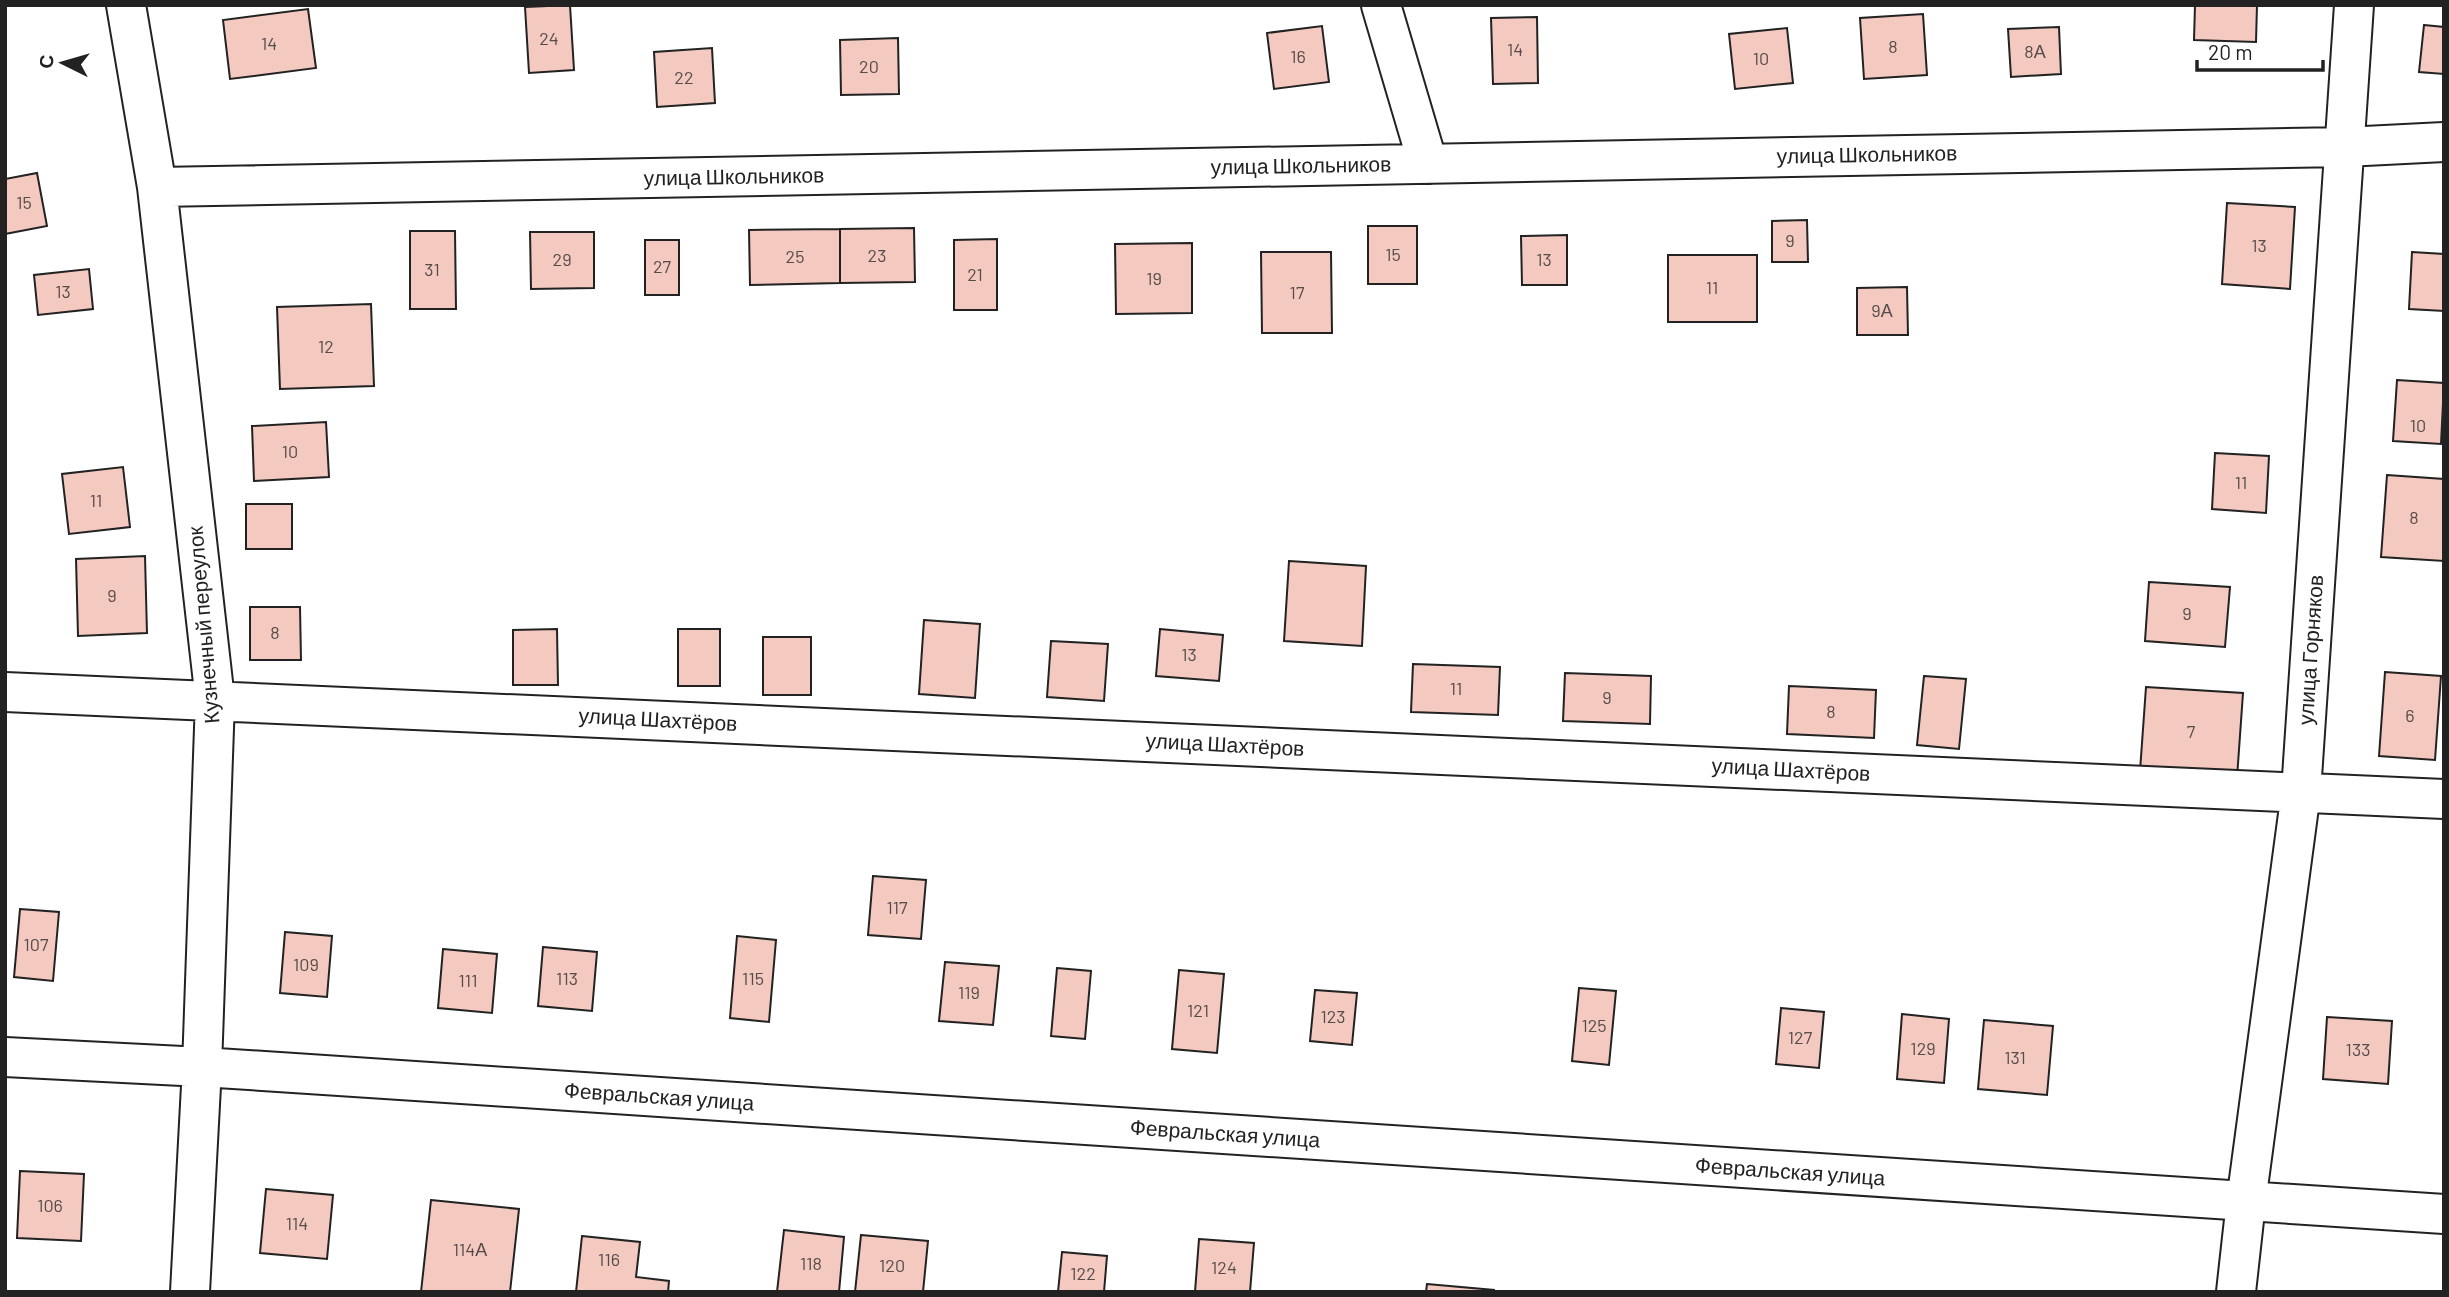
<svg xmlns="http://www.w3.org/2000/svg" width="2449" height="1297" viewBox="0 0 2449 1297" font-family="Barlow,sans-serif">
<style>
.building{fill:#f3c9c0;stroke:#222;stroke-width:2}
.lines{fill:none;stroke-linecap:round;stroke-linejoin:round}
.street-casing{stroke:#222;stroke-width:42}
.street{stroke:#fff;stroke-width:38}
.labels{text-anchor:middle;stroke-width:5;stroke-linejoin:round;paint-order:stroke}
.number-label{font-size:18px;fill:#564c4a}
.street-label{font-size:21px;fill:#222;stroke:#fff}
</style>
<rect width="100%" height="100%" fill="#fff"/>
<path class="building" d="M570 5 574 70 529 73 525 7Z
M2195 5H2257L2256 42 2194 40Z
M308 9 316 68 230 79 223 20Z
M1923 14 1927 75 1864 79 1860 18Z
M1537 17 1538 83 1493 84 1491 18Z
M2424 25 2444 27V74L2419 72Z
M1322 26 1329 82 1274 89 1267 33Z
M2059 27 2061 74 2011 77 2008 29Z
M1787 28 1793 83 1735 89 1729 34Z
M898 38 899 94 841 95 840 40Z
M712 48 715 103 657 107 654 52Z
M37 173 47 226 5 234V179Z
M2227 203 2295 207 2290 289 2222 284Z
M1807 220 1808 262H1772V221Z
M1368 226H1417V284H1368Z
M914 228 915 282 840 283V229Z
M840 229V283L750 285 749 230Z
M410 231H455L456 309H410Z
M530 232H594V288L531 289Z
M1567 235V285H1522L1521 236Z
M997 239V310H954V240Z
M645 240H679V295H645Z
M1192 243V313L1116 314 1115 244Z
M1261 252H1331L1332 333H1262Z
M2412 252 2444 254V311L2409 309Z
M1668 255H1757V322H1668Z
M89 269 93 309 38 315 34 275Z
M1907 287 1908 335H1857V288Z
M371 304 374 386 280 389 277 307Z
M2397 380 2444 383 2441 444 2393 441Z
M326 422 329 477 254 481 252 426Z
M2215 453 2269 456 2266 513 2212 509Z
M123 467 130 527 69 534 62 474Z
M2387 475 2444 479V561L2381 557Z
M246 504H292V549H246Z
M145 556 147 633 78 636 76 559Z
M1289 561 1366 566 1362 646 1284 641Z
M2149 582 2230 587 2225 647 2145 641Z
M250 607H300L301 660H250Z
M924 620 980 624 975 698 919 694Z
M557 629 558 685H513V630Z
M678 629H720V686H678Z
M1160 629 1223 635 1219 681 1156 676Z
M763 637H811V695H763Z
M1051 641 1108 644 1104 701 1047 697Z
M1413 664 1500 667 1498 715 1411 712Z
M2385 672 2441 676 2435 760 2379 756Z
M1565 673 1651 676 1650 724 1563 721Z
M1924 676 1966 679 1959 749 1917 745Z
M1789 686 1876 690 1874 738 1787 734Z
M2146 687 2243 693 2237 778 2140 771Z
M873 876 926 880 921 939 868 935Z
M20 909 59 912 53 981 14 977Z
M285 932 332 936 327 997 280 993Z
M737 936 776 940 769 1022 730 1018Z
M543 947 597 952 592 1011 538 1006Z
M443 949 497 954 492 1013 438 1008Z
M945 962 999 966 993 1025 939 1021Z
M1057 968 1091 971 1085 1039 1051 1036Z
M1179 970 1224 974 1217 1053 1172 1049Z
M1579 988 1616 991 1609 1065 1572 1061Z
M1315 990 1357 993 1352 1045 1310 1041Z
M1781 1008 1824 1012 1819 1068 1776 1064Z
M1902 1014 1949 1019 1944 1083 1897 1079Z
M2327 1017 2392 1021 2388 1084 2323 1079Z
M1984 1020 2053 1026 2047 1095 1978 1089Z
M20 1171 84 1174 81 1241 17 1238Z
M266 1189 333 1195 327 1259 260 1253Z
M431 1200 519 1209 510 1292H421Z
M784 1230 844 1237 839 1292H777Z
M861 1235 928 1241 923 1292H855Z
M582 1236 640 1242 636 1277 669 1281 668 1292H576Z
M1199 1239 1254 1243 1250 1292H1195Z
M1062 1252 1107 1256 1104 1292H1058Z
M1427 1284 1494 1290V1292H1426Z"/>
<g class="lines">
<defs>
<path id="street" d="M126 5 157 187 215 700 202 1067 190 1292
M1381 5 1428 164
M157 187 2345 147 2444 142
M5 692 2444 799
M5 1057 202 1067 2444 1214
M2236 1292 2246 1202 2301 792 2354 5"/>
</defs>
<use href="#street" class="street-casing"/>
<use href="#street" class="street"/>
</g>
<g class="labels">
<g class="number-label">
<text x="549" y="45">24</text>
<text x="269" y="50">14</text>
<text x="1893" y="53">8</text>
<text x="1515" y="56">14</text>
<text x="2035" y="58">8А</text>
<text x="1298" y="63">16</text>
<text x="1761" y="65">10</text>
<text x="869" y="73">20</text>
<text x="684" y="84">22</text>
<text x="24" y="209">15</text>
<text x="1790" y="247">9</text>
<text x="2259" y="252">13</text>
<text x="1393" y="261">15</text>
<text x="877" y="262">23</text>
<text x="795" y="263">25</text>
<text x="562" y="266">29</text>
<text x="1544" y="266">13</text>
<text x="662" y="273">27</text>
<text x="432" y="276">31</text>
<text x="975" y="281">21</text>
<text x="1154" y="285">19</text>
<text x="1712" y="294">11</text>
<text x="63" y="298">13</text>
<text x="1297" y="299">17</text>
<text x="1882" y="317">9А</text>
<text x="326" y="353">12</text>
<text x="2418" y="432">10</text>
<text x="290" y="458">10</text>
<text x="2241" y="489">11</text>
<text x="96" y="507">11</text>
<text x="2414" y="524">8</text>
<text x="112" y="602">9</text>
<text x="2187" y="620">9</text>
<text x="275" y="639">8</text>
<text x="1189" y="661">13</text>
<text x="1456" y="695">11</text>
<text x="1607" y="704">9</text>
<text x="1831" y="718">8</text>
<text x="2410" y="722">6</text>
<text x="2191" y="738">7</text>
<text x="897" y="914">117</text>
<text x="36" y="951">107</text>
<text x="306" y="971">109</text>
<text x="567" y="985">113</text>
<text x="753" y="985">115</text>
<text x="468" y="987">111</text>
<text x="969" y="999">119</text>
<text x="1198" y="1017">121</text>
<text x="1333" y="1023">123</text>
<text x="1594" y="1032">125</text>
<text x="1800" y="1044">127</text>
<text x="1923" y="1055">129</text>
<text x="2358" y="1056">133</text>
<text x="2015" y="1064">131</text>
<text x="50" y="1212">106</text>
<text x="297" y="1230">114</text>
<text x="470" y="1256">114А</text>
<text x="609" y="1266">116</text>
<text x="811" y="1270">118</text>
<text x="892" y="1272">120</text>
<text x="1224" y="1274">124</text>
<text x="1083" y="1280">122</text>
</g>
<g class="street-label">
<text transform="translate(1867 155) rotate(-1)" y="7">улица Школьников</text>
<text transform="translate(1301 166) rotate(-1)" y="7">улица Школьников</text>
<text transform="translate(734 177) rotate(-1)" y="7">улица Школьников</text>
<text transform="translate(204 625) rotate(-95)" y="7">Кузнечный переулок</text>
<text transform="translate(2311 650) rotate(-86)" y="7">улица Горняков</text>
<text transform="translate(658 720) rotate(3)" y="7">улица Шахтёров</text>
<text transform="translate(1225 745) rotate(3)" y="7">улица Шахтёров</text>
<text transform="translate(1791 770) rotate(3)" y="7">улица Шахтёров</text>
<text transform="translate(659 1097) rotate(4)" y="7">Февральская улица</text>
<text transform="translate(1225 1134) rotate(4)" y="7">Февральская улица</text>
<text transform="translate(1790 1172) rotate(4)" y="7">Февральская улица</text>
</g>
</g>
<rect width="2449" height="1297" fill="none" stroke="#222222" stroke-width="14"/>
<g transform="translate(63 63) rotate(275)" stroke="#ffffff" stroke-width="5" paint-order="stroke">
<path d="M0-5L12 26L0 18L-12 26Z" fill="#222222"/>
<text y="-10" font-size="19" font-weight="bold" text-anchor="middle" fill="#222222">С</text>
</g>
<path d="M2197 60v10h126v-10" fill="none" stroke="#222222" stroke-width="3.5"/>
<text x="2208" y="60" font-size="21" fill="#222222" stroke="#ffffff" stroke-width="5" paint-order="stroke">20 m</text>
</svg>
